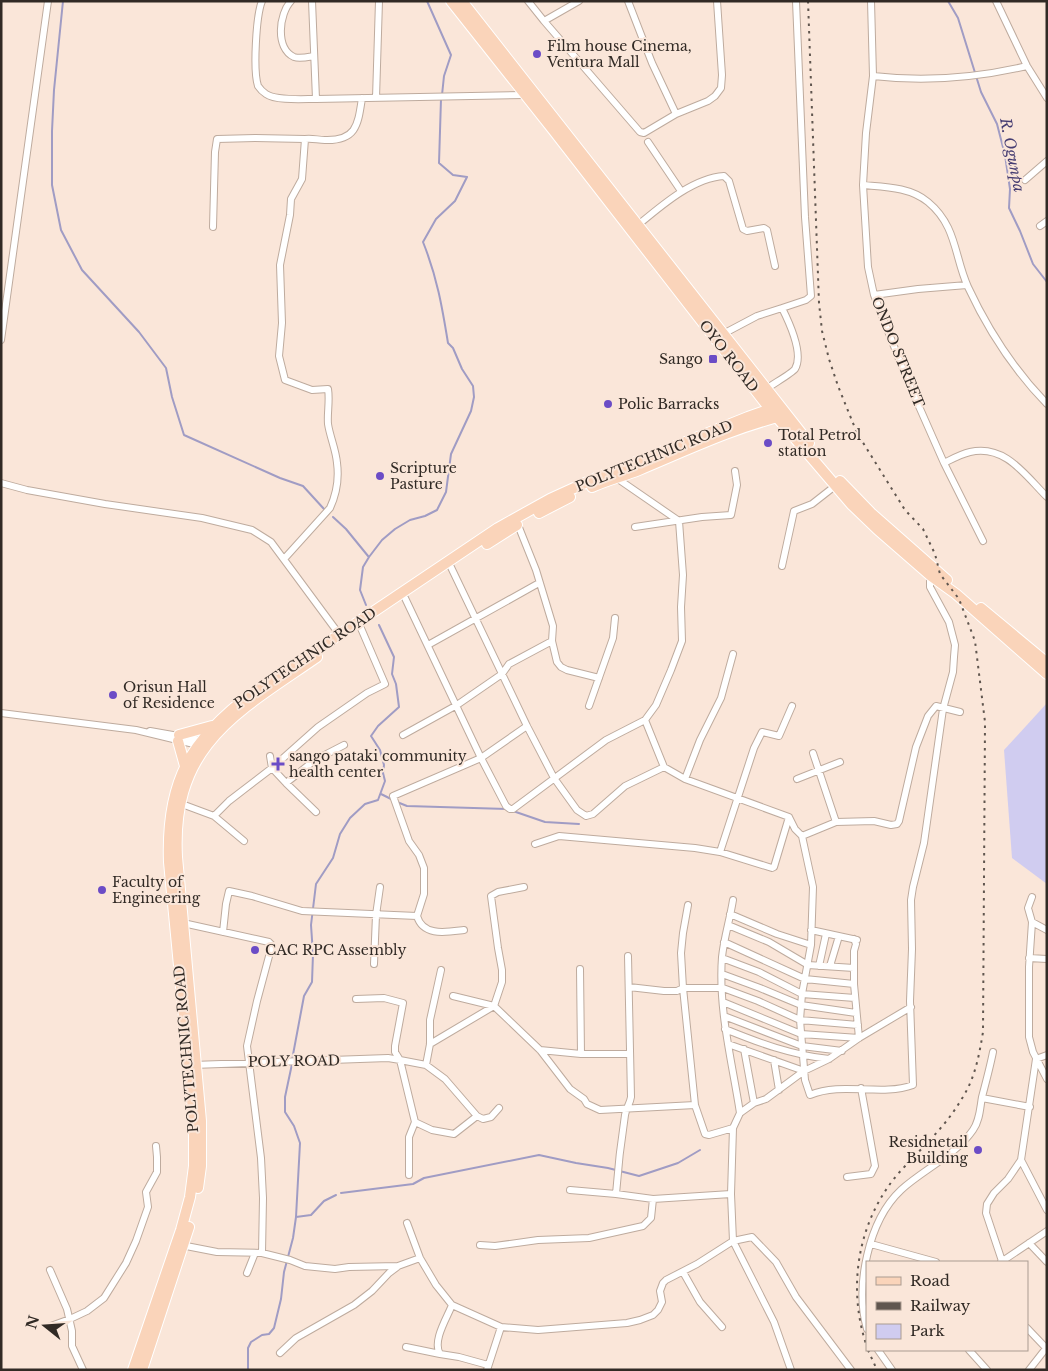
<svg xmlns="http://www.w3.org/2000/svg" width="1048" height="1371" viewBox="0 0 1048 1371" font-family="'Libre Baskerville',serif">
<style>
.green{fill:#d0ccf0}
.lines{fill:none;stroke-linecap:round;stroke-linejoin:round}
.stream{stroke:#a09cc4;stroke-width:2}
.street-casing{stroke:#beab9e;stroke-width:8}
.primary-casing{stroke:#fff;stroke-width:12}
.street{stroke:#fff;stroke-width:6}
.primary{stroke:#fad4ba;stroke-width:10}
.rail{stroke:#60564f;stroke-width:2;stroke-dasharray:2.5 5;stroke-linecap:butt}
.poi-dot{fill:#6b4cc6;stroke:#fae6d9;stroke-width:2}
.labels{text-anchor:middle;stroke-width:4;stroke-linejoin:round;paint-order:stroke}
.poi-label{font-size:14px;fill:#312a25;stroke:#fae6d9;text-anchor:start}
.street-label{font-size:14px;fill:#312a25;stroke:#fae6d9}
.water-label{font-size:15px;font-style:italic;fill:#463d72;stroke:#fae6d9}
</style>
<rect width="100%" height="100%" fill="#fae6d9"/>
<path class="green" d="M1047 703V884L1012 858 1004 750Z"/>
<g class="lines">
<path class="stream" d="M63 1 54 90 52 131V185L61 230 82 270 139 332 166 368 172 397 184 435 280 478 303 486 324 509
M427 1 451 55 444 76 442 95
M948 1 958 18 981 92 997 124 1005 155 1010 189 1009 208 1020 231 1033 264 1047 282
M333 517 346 529 368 556
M366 605 360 590 363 567 369 557 382 540 395 529 410 520 425 516 437 510 446 492 451 454 471 411 474 397 473 386 462 369 453 348 448 343C442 306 437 277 423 242L436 219 455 201 467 177 453 175 439 163 441 99
M381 794 391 799
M397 802 407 806 507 809
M513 811 545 822 579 824
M292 1060 304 996 312 982 313 954 311 925 316 884 333 858 340 834 350 818 365 804 378 800 385 781 383 773 384 765 380 750 371 736 378 726 399 707 396 684 392 674 394 657 379 625
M341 1193 413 1184 424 1178 539 1155 576 1163 608 1168 639 1176 678 1163 700 1150
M296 1217 311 1215 324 1201 336 1195
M248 1370V1348L251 1342 262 1335 269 1334 274 1328 281 1299 284 1272 293 1238 296 1217 300 1143 294 1126 285 1112V1097L292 1064"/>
<defs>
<path id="street" d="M262 1C256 16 253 71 258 86 260 89 263 92 266 94 276 101 303 99 316 99L525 95
M291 1C279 14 275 48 294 57 300 59 308 57 314 56
M312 1 316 99
M528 1 544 21 579 1
M871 1 873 76 866 133 863 185 868 267 874 295 906 377 944 463 983 541
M996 1 1027 66 1047 98
M544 21 640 132 644 133 676 114 652 63 628 1
M873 76C925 82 976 78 1027 66
M376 98 379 1
M676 114 708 101 715 96 721 88 722 75 717 1
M648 142 681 191
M1025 180 1047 161
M863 185C885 187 910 187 928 202 957 226 954 256 968 287 988 330 1014 370 1047 404
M638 225C662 205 693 178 724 176L729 181 743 229 747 231 764 228 767 230 775 266
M1040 226 1047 221
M213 227 215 152 217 139 255 138 305 139
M874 295 918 289 967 285
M782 308 806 300 811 296 805 217 796 1
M723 334 757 316 782 308C789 322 804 354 795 369 791 374 771 385 765 390
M1 340 48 1
M944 463C952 459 961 454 970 452 1005 444 1025 475 1047 497
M1 483 27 490 105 504 202 518 252 530 271 542 339 634
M518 525 536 570 553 626 552 641 557 662 561 667 567 670 599 678
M635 527 702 517 731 515 737 485 735 471
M284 559 330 508C336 495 339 478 337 463 336 450 330 437 328 424 327 413 330 401 328 389L312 390 285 380 279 356 282 323 280 265 290 215 291 199 302 179 305 139C312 138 318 140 325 140 357 141 358 124 362 98
M448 561 527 726 554 778 577 810 586 816 593 814 625 786 664 767
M782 566 794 511 812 504 835 486
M405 598 481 758 506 806 510 809H513L606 740 645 720 656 705 671 670 682 641 681 607 683 575 679 521 618 479
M428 645 539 583
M589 706 613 638 615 618
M1 713 136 730 198 745
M645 720 664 767 685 779 789 817 795 829 802 836 813 887 811 945 802 994 800 1020 805 1080 810 1095C843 1081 880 1097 913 1085L910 1001 912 949 911 900 913 887 924 843 943 709 953 672 954 657 955 645 949 622 930 587V579L932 576
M150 731 201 740
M403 735 457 705 502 674 509 664 552 641
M813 753 836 822
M270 756 272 768 286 783 316 812
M685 779 700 740 721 698 733 654
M797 779 840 762
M286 783 315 760 344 745
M179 803 214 816 244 841
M214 816 229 801 272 768 318 727 367 693 385 684 360 626
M802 836 836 822 874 821 891 825 897 824 899 821 916 747 928 716 936 706 960 712
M535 844 559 836 695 848 720 852 772 868 774 867 789 817
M720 852 754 748 762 732 779 736 792 706
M1032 897 1028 908 1032 922 1029 967V1037L1033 1052 1047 1079
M733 900C730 919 724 938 722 957 718 1009 732 1061 740 1113
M688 905 683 933 681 953 683 988 695 1105 705 1134 709 1135 733 1128
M730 914 777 934 811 945
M417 916 424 894V868L419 855 409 841 393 796 481 758 527 726
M417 916C423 937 447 932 464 930
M1032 922 1047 930
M183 923 269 942 272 945 257 1001 247 1046 261 1158 263 1198 262 1253
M728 925 769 942 808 965 854 968
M811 930 857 940
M223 932 226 904 229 891 252 896 302 911 417 916
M724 942 805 979 854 984
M722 958 759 972 802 994 855 998
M1029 958 1047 959
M374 964 376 915 380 887
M819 966 826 934
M830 966 839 936
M580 969 581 1054
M722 974 760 988 801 1005 856 1013
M629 987 664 991H677L683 988H723L758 1001 800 1020 858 1025
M453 996 494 1006 540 1050 570 1089 584 1099 587 1104 600 1110 695 1105
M356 999 384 998 403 1003 395 1046V1052L400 1060 415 1122 409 1137V1175
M723 1002 801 1034 859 1038 854 984V951L856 944 854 939
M724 1016 802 1046 842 1051
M725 1029C759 1043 792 1055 829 1059
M430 1044 494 1006 502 982V970L498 948 491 896 498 892 524 887
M728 1044 804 1071
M744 1049 754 1103
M540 1050 581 1054H629
M774 1060 779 1090
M193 1065 388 1058 400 1060 426 1065 445 1079 477 1116 483 1119 491 1117 499 1108
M426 1065 430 1044V1020L441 970
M982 1098 1030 1107
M415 1122 432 1130 454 1134 477 1116
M1021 1160 1047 1210
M847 1177 871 1174 875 1166 861 1088
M570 1190 616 1194 653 1199 731 1194
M616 1194C618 1167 621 1141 625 1115 626 1108 630 1104 631 1097L628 956
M407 1223 420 1258 436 1285 452 1305 501 1327 538 1330 627 1323 640 1320 653 1315 658 1310 662 1302 660 1291 663 1283 666 1280 697 1264 733 1241 752 1237 776 1262 796 1297 851 1370
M1029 1243 1047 1262
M871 1244 936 1262
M181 1245 217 1252 262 1253 290 1260 305 1266 335 1269 349 1267 398 1266 420 1258
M480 1245 495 1246 538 1240 589 1238 643 1226 651 1218 653 1199
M1002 1261 986 1213 987 1204 994 1193 1008 1179 1021 1160 1036 1059 1047 1055
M1001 1262 1047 1231
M50 1270 67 1309 72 1331V1346L83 1370
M683 1272 700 1302 722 1327
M247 1273 255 1253
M452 1305C447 1318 432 1341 440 1354L459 1357 488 1365
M48 1327 70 1319 87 1311 104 1298 126 1263 136 1241 148 1207 146 1192 157 1172V1157L156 1146
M1027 1328 1046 1348
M867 1329C855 1287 868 1221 901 1190 924 1169 955 1156 973 1130 980 1120 980 1108 982 1097 986 1082 990 1067 993 1052
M406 1347 440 1354
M878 1350 892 1370
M969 1350 987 1370
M280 1353 296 1338 354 1305 372 1291 389 1273 397 1267
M487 1370 501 1327
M791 1370 774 1322 733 1241 731 1194 733 1128 740 1113 754 1103 766 1099 804 1071 829 1059 859 1038 911 1007
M1029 1370 1047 1347"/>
<path id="primary" d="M451 1 554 131 770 409 852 505 877 529 931 576 956 594 1047 674
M462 1 809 443
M840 481 871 513 947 580
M592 487C607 480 624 476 639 470 687 450 735 427 786 415
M539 513 570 497
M487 544 517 525
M981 608 1047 663
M179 735 212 726
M178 741 185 766
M198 1188 201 1166V1121L177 857C171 745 236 713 317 657
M133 1370 181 1230 190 1197 194 1166V1121L169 862C166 782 190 739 254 692L498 528 550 499 596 478 748 417 779 406
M142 1370 189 1227"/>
</defs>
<use href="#street" class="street-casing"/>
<use href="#primary" class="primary-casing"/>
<use href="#street" class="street"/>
<use href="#primary" class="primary"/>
<path class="rail" d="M808 1 819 303 822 331 829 359 838 386 857 433 905 510 923 529 935 554 940 574 959 599 975 641 985 722 983 1032C979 1056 975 1079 961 1100 944 1129 919 1150 897 1175 857 1223 847 1289 867 1347
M868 1350 877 1370"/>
</g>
<g class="poi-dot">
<circle cx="537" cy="54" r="5"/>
<rect x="708" y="354" width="10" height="10" rx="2.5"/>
<circle cx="608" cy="404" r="5"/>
<circle cx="768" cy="443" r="5"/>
<circle cx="380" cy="476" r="5"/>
<circle cx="113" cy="695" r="5"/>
<path d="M275.5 756.5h5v5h5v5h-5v5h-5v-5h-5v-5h5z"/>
<circle cx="102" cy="890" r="5"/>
<circle cx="255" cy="950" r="5"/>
<circle cx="978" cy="1150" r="5"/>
</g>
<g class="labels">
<g class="poi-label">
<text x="547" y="51">Film house Cinema,<tspan x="547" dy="16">Ventura Mall</tspan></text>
<text x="703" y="364" text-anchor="end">Sango</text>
<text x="618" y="409">Polic Barracks</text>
<text x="778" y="440">Total Petrol<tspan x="778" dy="16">station</tspan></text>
<text x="390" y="473">Scripture<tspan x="390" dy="16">Pasture</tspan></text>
<text x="123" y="692">Orisun Hall<tspan x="123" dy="16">of Residence</tspan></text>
<text x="289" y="761">sango pataki community<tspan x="289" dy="16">health center</tspan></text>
<text x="112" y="887">Faculty of<tspan x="112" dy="16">Engineering</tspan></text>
<text x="265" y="955">CAC RPC Assembly</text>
<text x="968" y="1147" text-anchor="end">Residnetail<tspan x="968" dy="16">Building</tspan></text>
</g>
<g class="street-label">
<text transform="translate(898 352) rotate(68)" y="5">ONDO STREET</text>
<text transform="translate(729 356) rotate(52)" y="5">OYO ROAD</text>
<text transform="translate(654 456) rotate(-22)" y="5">POLYTECHNIC ROAD</text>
<text transform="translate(305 658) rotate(-34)" y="5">POLYTECHNIC ROAD</text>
<text transform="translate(186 1049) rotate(-95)" y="5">POLYTECHNIC ROAD</text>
<text transform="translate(294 1061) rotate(-1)" y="5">POLY ROAD</text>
</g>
<g class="water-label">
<text transform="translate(1012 155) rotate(79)" y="5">R. Ogunpa</text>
</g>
</g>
<rect width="1048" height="1371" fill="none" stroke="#312a25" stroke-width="5"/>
<rect x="866" y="1261" width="162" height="90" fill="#fae6d9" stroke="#aa9b91"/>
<rect x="876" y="1277" width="25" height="8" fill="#fad4ba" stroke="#aa9b91"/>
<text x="910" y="1286" font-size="15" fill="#312a25">Road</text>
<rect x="876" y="1302" width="25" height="8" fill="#60564f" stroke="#aa9b91"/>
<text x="910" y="1311" font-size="15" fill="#312a25">Railway</text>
<rect x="876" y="1324" width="25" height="15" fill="#d0ccf0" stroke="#aa9b91"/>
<text x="910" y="1336" font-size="15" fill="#312a25">Park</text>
<g transform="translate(45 1326) rotate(287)" stroke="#fae6d9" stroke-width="4" paint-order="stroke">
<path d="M0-4L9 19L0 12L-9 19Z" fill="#312a25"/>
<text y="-8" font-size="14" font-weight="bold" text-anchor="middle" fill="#312a25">N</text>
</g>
</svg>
